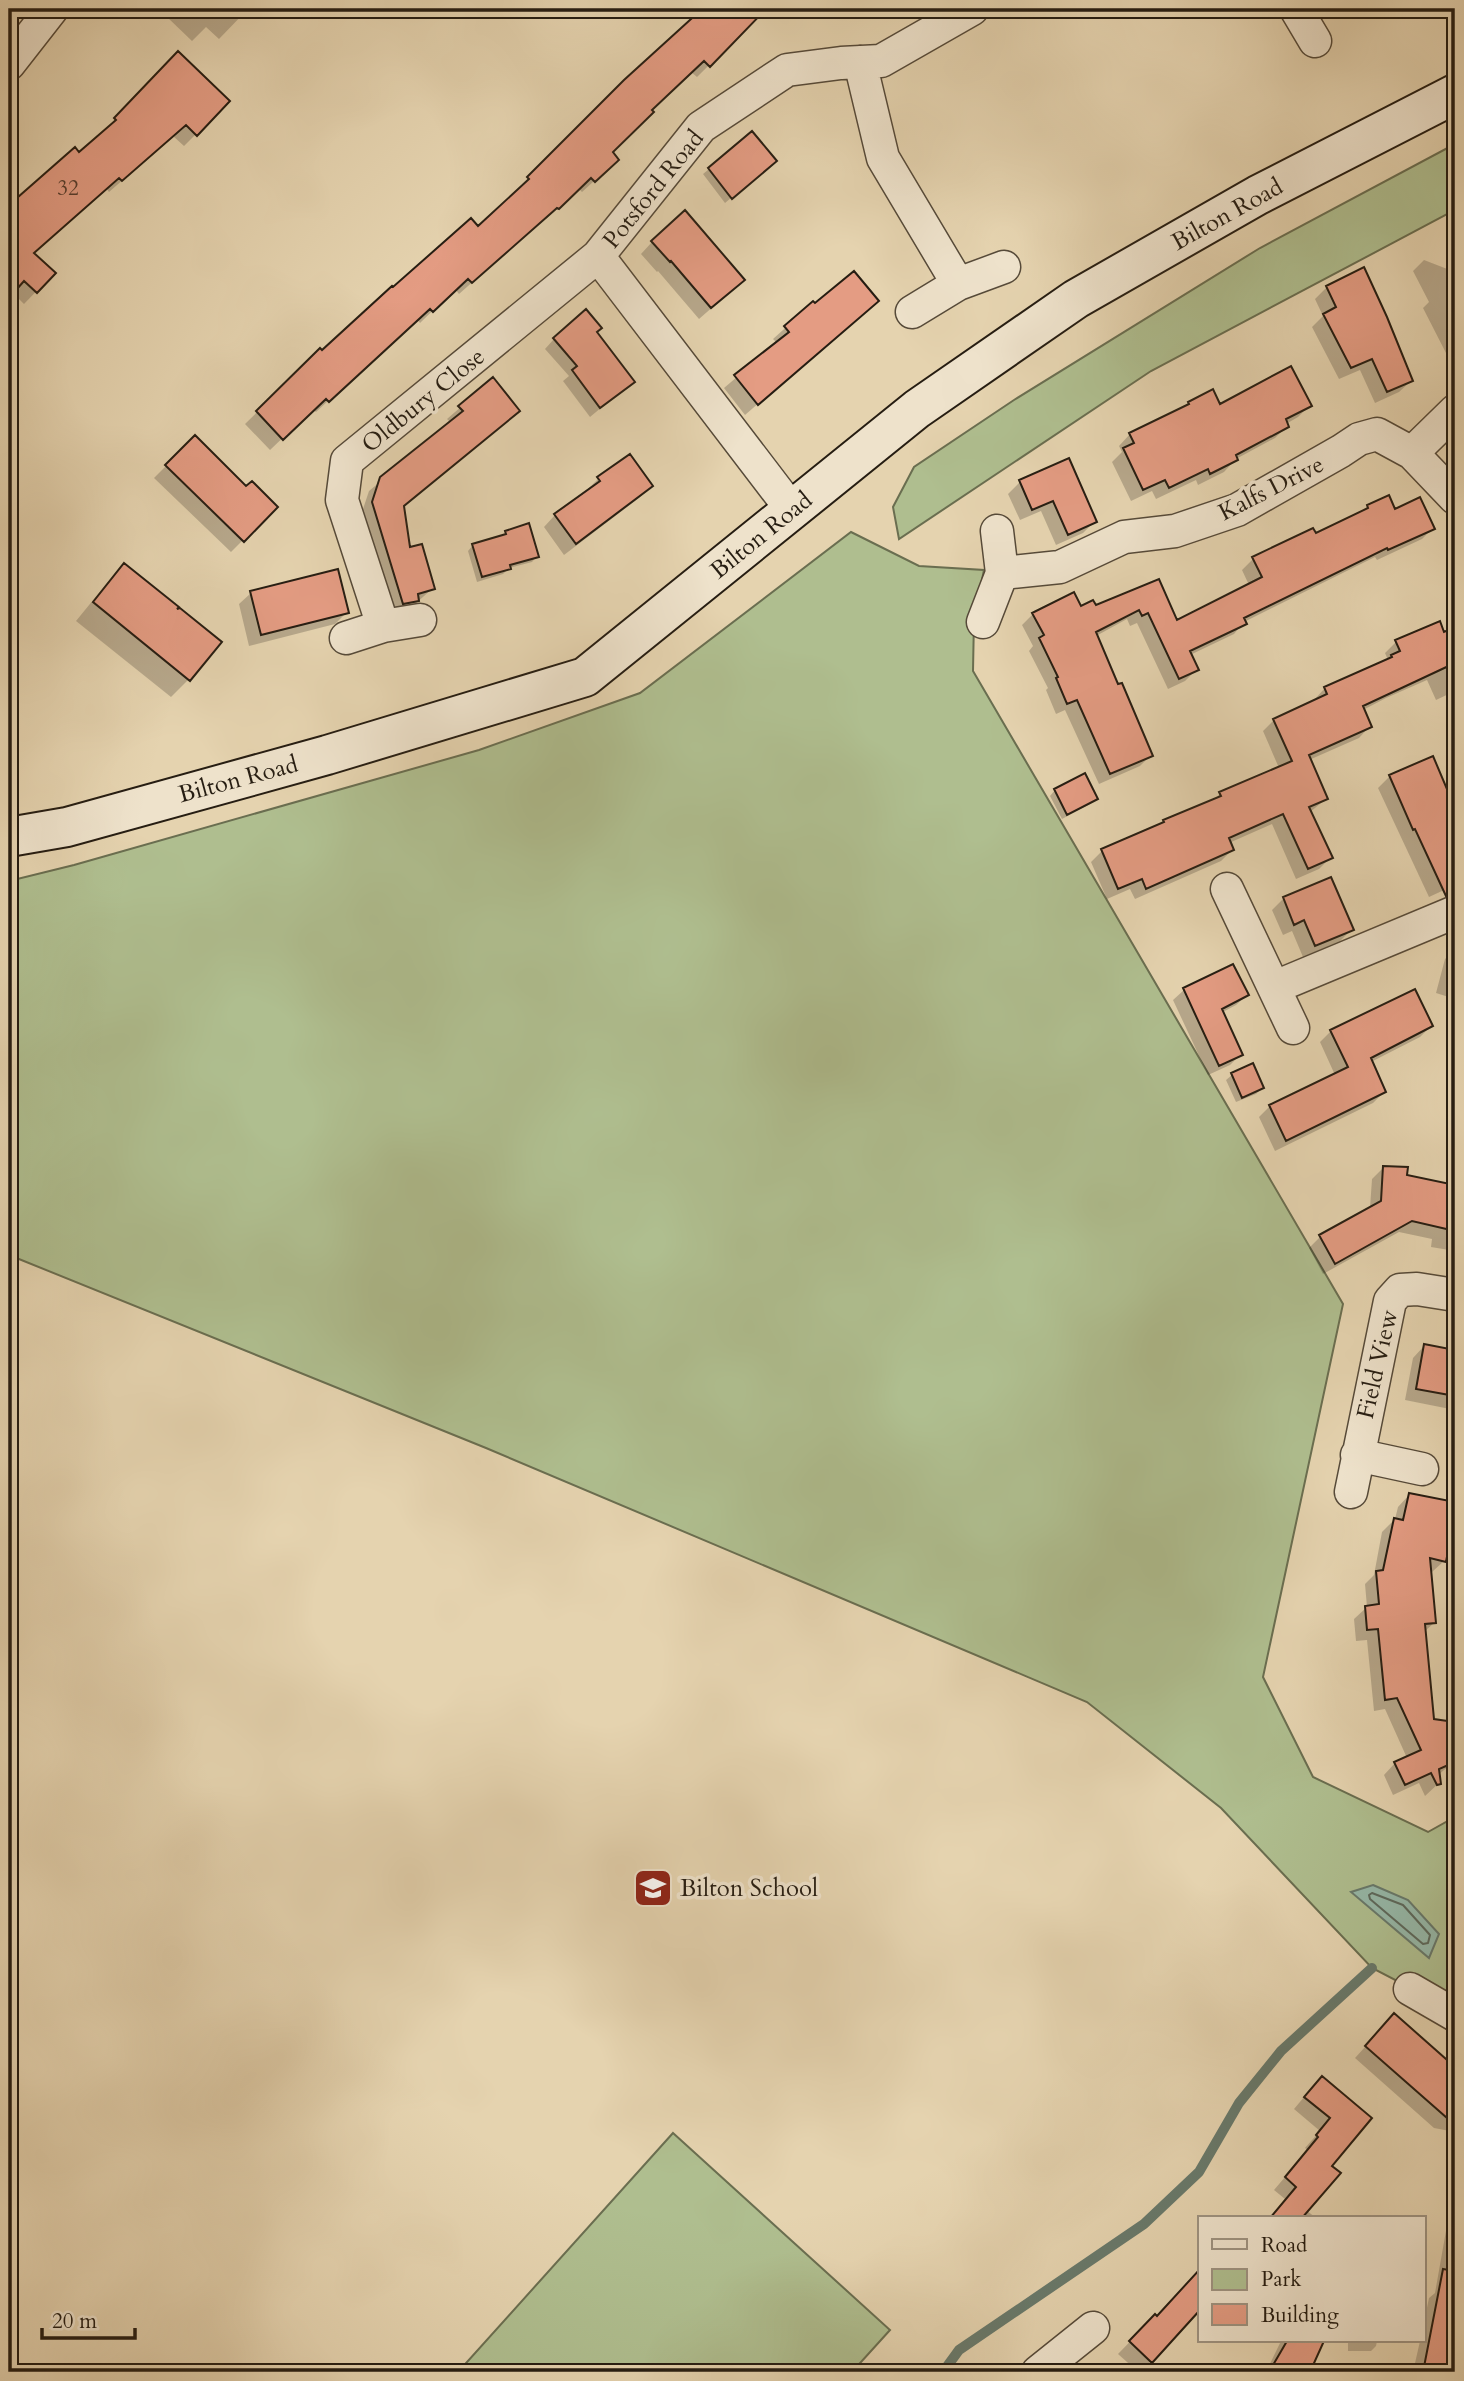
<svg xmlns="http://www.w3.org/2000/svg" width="1464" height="2381" viewBox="0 0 1464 2381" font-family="Cardo,serif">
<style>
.green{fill:#afbe8f;stroke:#6a6e50;stroke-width:2}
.water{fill:#96b8a8;stroke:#697a6c;stroke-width:2}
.shadow{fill:#0003}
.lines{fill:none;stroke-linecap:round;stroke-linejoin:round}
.shore{stroke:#5e6a5d;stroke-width:2}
.stream{stroke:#697a6c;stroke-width:10}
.building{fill:#e49c83;stroke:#261d12;stroke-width:2}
.minor-casing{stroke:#564a39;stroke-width:35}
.secondary-casing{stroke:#261d12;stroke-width:42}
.minor{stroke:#eee2cb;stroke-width:32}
.secondary{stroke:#eee2cb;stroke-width:38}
.labels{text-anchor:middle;stroke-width:7;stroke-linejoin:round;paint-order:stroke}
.number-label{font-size:21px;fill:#563d2e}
.street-label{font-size:24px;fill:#261d12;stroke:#eee2cb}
.poi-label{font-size:24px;fill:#261d12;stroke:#eee2cb;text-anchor:start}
</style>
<rect width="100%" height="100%" fill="#e5d3af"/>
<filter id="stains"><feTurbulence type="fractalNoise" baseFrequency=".00286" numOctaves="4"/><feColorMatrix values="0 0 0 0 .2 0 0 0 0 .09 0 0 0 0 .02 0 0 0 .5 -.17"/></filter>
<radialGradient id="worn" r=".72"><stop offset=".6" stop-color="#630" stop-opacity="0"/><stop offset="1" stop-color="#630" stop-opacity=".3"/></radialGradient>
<path class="green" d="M1455 144V210L1151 371 899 539 893 507 914 467 1014 400 1260 248Z
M851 532 919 566 984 570 974 618 973 671 1343 1304 1263 1677 1313 1777 1428 1832 1455 1817V2011L1372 1968 1221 1808 1087 1702 486 1448 9 1255V881L74 865 479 750 640 693Z
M673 2133 890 2330 852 2372H458Z"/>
<path class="water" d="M1373 1885 1408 1900 1439 1934 1429 1958 1351 1892Z"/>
<path class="shadow" d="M175 9H248L219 39 206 27 192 41 167 17Z
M704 9 711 13 716 9H766L697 77 691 72 650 111 610 153 605 171 582 192 578 188 546 219 545 218 459 294 455 289 420 323 417 319 316 412 313 409 270 450 245 424 320 350 322 353 478 229 518 191 517 190 547 158Z
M178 53 196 134 184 146 173 136 109 192 106 188 32 253 54 273 24 304 12 292 9 295V224L104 131Z
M752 134 769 166 725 203 703 174Z
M652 242 731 291 699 319 658 271 657 272 641 254Z
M1424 260 1455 272V348L1446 353 1423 308 1429 302 1413 271Z
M1327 287 1411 381 1399 392 1375 403 1360 370 1339 379 1312 327 1323 316 1315 299Z
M877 301 745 415 724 388 777 343 773 339 813 303Z
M595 332 632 382 590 417 563 381 569 376 545 349 554 339Z
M492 380 402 507 409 549 433 588 405 613 392 615 361 515 369 491 451 423 447 419Z
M1189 403 1220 407 1310 405 1298 417 1286 424 1287 426 1275 438 1236 459 1224 472 1198 485 1196 480 1156 499 1152 491 1131 501 1112 462 1122 452 1119 446 1130 434 1184 408Z
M195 437 246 489 276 507 231 552 154 478Z
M630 457 651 486 639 498 564 555 544 527 555 515 587 492 586 491 598 479Z
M1020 482 1095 521 1083 533 1056 545 1041 511 1020 520 1008 494Z
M1368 507 1394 511 1433 528 1422 539 1377 560 1375 557 1244 622 1234 634 1190 655 1197 669 1185 681 1168 689 1137 623 1130 626 1127 619 1096 636 1117 687 1151 755 1140 766 1099 784 1065 710 1056 714 1046 690 1048 688 1029 651 1033 646 1022 625 1033 614 1095 608 1158 581 1176 622 1249 585 1242 570 1253 559 1315 535 1362 513Z
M506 532 537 556 532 562 509 568 503 574 477 582 468 551 473 545 501 537Z
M124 565 189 679 171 697 76 621 107 583Z
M251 593 347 612 335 624 249 646 239 604Z
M1455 629V691L1436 700 1427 680 1386 698 1363 710 1370 726 1359 738 1309 760 1326 799 1310 812 1330 858 1319 869 1296 879 1272 824 1229 843 1232 850 1221 861 1135 899 1130 889 1107 899 1091 862 1102 851 1213 801 1220 794 1279 768 1263 731 1274 720 1315 701 1314 700 1325 688 1388 660 1385 653 1396 642 1444 634Z
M1432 758 1455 813V885L1429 897 1378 788 1390 776Z
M1055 790 1096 799 1090 804 1062 819 1050 796Z
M1284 898 1352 929 1340 941 1303 957 1292 931 1283 935 1272 910Z
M1455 949V999L1436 993 1445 959Z
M1233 966 1247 995 1236 1005 1221 1013 1241 1054 1230 1065 1208 1075 1173 1000 1184 990Z
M1431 1026 1420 1037 1371 1062 1384 1092 1373 1103 1275 1151 1259 1117 1270 1106 1335 1075 1320 1042 1331 1031Z
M1252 1065 1262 1088 1256 1094 1236 1102 1226 1080 1232 1075Z
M1384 1167 1406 1177 1455 1187V1251L1431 1247 1432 1239 1399 1232 1323 1274 1309 1248 1320 1237 1370 1208 1372 1179Z
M1454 1345 1455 1410 1405 1400 1413 1358 1424 1346 1448 1351Z
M1409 1495 1455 1504 1444 1561 1432 1572H1429L1435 1622 1424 1632 1433 1721 1455 1723V1745L1450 1748 1455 1761 1438 1775 1439 1783 1425 1796 1419 1783 1393 1795 1384 1775 1395 1763 1407 1758 1385 1709 1374 1711 1367 1640 1356 1641 1354 1619 1367 1607 1365 1584 1374 1575 1382 1532 1395 1519 1398 1507Z
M1394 2015 1455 2069V2132L1434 2128 1355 2058Z
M1310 2090 1370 2118 1330 2166 1306 2210 1316 2218H1270L1285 2199 1274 2190 1308 2150 1305 2148 1320 2131 1294 2109Z
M1455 2194V2354L1452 2372H1413L1420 2341H1424V2322L1429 2298 1435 2293 1452 2197Z
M1155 2316 1151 2361 1142 2370 1145 2372H1133L1136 2370 1118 2354Z
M1281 2341H1322L1308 2372H1266Z
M1348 2341H1377L1376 2346 1371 2351H1348Z
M1081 2365 1089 2372H1074Z"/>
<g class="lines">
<path class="shore" d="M1372 1893 1403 1905 1430 1935 1428 1943 1423 1944 1370 1899 1369 1895Z"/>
<path class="stream" d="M943 2372 959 2350 1144 2224 1199 2172 1239 2103 1281 2051 1372 1968"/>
</g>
<path class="building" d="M702 9H766L710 67 704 61 652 110 654 112 613 152 619 160 595 182 591 178 559 209 557 208 472 283 468 279 433 312 430 309 329 402 326 399 283 440 256 411 320 348 322 350 392 286 393 287 471 218 478 226 529 179 527 177 624 80Z
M178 51 230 101 197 136 186 125 122 181 119 178 34 253 56 273 37 293 24 281 9 298V205L75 147 79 152 116 120 114 118Z
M752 131 777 161 732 199 708 168Z
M685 210 745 280 711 308 671 261 670 262 651 241Z
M1364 267 1387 317 1413 381 1387 392 1372 359 1351 368 1323 314 1336 307 1326 286Z
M854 271 879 301 758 405 734 375 789 332 784 326 813 301 815 303Z
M586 309 602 328 597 332 635 382 600 408 572 370 577 366 553 338Z
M1291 366 1312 406 1286 419 1289 427 1236 455 1238 460 1210 474 1208 469 1169 488 1165 480 1143 490 1123 448 1134 443 1129 433 1189 404 1188 402 1213 389 1220 404Z
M493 377 520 411 404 506 410 547 422 544 435 589 418 594 419 601 403 604 372 502 380 477 463 411 458 406Z
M195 435 246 486 252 481 278 507 244 542 165 465Z
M630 454 653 486 576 544 554 514 600 481 597 477Z
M1069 458 1097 522 1068 535 1053 501 1032 510 1019 480Z
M1389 495 1395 509 1420 497 1435 529 1388 550 1387 548 1244 618 1247 624 1190 651 1199 670 1179 679 1148 613 1142 616 1139 610 1096 632 1118 684 1122 683 1153 756 1110 774 1077 700 1067 704 1056 678 1058 677 1039 638 1044 635 1032 613 1074 592 1081 606 1093 600 1096 605 1159 579 1177 620 1262 577 1252 557 1313 528 1316 533 1368 508 1367 505Z
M529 523 539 557 510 565 511 569 482 577 472 544 506 534 505 531Z
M124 563 179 607 177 609 180 608 222 642 190 681 93 602Z
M338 569 349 613 261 635 250 591Z
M1440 621 1444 632 1455 627V663L1363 706 1372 727 1309 755 1328 799 1309 807 1333 858 1308 869 1283 814 1229 838 1234 850 1146 889 1142 879 1118 889 1101 849 1164 822 1163 820 1221 796 1219 792 1292 761 1273 719 1327 694 1324 687 1392 657 1391 655 1400 651 1395 640Z
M1433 756 1455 808V894L1446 896 1415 829 1413 830 1389 775Z
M1085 773 1098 799 1067 815 1054 789Z
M1331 877 1354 930 1315 946 1304 920 1294 925 1283 897Z
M1233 964 1249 995 1222 1009 1243 1055 1219 1066 1183 988Z
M1415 989 1433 1026 1371 1058 1386 1092 1286 1141 1269 1105 1348 1067 1330 1030Z
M1253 1063 1264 1088 1242 1098 1231 1073Z
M1383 1166 1408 1167 1407 1175 1455 1185V1231L1412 1221 1335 1264 1319 1235 1381 1201Z
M1424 1344 1455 1350V1396L1416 1389Z
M1409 1493 1455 1502V1515L1446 1562 1430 1558 1436 1623 1425 1624 1434 1719 1455 1722V1762L1439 1769 1441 1784 1437 1785 1431 1773 1405 1785 1394 1762 1421 1750 1397 1698 1385 1700 1378 1629 1367 1630 1365 1606 1379 1604 1376 1571 1383 1570 1394 1518 1403 1520Z
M1394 2013 1455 2067V2125L1365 2046Z
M1322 2076 1372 2118 1332 2166 1341 2173 1302 2218H1270L1296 2187 1285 2177 1318 2137 1316 2135 1330 2118 1304 2097Z
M1200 2269V2310L1152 2363 1129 2341 1155 2314 1157 2316Z
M1443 2269 1455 2271V2360L1453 2372H1423Z
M1287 2341H1324L1310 2372H1269Z"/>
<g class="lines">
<defs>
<path id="minor" d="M1296 9 1315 41
M860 62 883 158 958 284
M9 64 52 9
M598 256 792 510
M912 312 958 284 1004 267
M1412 453 1455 411
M1002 573 1060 567 1124 537 1175 531 1237 510 1341 451 1359 439 1377 434 1412 453 1455 498
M983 622 1002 573 997 531
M383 626 342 500 347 461 598 256 701 127 787 70 841 63 881 61 972 9
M346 638 383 626 420 620
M1227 889 1293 1028
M1275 987 1455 912
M1357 1455 1422 1469
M1351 1492 1390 1301 1400 1290 1417 1289 1455 1295
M1410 1989 1455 2015
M1038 2372 1093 2328"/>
<path id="secondary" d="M9 837 67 827 327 755 585 677 917 409 1076 299 1258 195 1455 94"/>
</defs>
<use href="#minor" class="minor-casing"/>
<use href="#secondary" class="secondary-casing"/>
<use href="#minor" class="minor"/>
<use href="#secondary" class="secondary"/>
</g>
<defs>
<symbol id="school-square" viewBox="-11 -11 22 22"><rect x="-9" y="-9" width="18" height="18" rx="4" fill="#8f2418" stroke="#eee2cb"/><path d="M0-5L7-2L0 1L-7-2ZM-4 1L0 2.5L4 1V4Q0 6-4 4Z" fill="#fff"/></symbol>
</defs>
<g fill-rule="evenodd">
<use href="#school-square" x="631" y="1866" width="44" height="44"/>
</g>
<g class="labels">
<g class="number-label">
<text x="68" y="195">32</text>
</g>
<g class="street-label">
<text transform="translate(653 189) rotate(-51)" y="8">Potsford Road</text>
<text transform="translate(1227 214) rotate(-29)" y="8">Bilton Road</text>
<text transform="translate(423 400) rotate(-39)" y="8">Oldbury Close</text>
<text transform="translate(1271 488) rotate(-27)" y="8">Kalfs Drive</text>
<text transform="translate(761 535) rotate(-39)" y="8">Bilton Road</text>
<text transform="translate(238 779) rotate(-15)" y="8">Bilton Road</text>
<text transform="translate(1377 1364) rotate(-77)" y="8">Field View</text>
</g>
<g class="poi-label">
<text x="680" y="1896">Bilton School</text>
</g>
</g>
<rect width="1464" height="2381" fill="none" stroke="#e5d3af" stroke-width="35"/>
<rect x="10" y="10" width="1443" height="2360" fill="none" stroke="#261d12" stroke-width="3.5"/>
<rect x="18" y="18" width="1429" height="2346" fill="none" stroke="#261d12" stroke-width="2"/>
<rect x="1198" y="2216" width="228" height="126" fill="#eee2cb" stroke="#9e9381" stroke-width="2"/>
<rect x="1212" y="2239" width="35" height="10" fill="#eee2cb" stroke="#9e9381" stroke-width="2"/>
<text x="1261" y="2252" font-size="21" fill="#261d12">Road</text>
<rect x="1212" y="2269" width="35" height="21" fill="#afbe8f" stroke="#9e9381" stroke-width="2"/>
<text x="1261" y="2286" font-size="21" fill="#261d12">Park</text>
<rect x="1212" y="2304" width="35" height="21" fill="#e49c83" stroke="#9e9381" stroke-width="2"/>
<text x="1261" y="2322" font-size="21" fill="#261d12">Building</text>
<path d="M42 2328v10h93v-10" fill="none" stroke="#261d12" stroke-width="3.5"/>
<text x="52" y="2328" font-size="21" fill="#261d12" stroke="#eee2cb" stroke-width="5" paint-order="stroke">20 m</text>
<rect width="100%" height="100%" filter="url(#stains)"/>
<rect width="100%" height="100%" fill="url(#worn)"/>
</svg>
